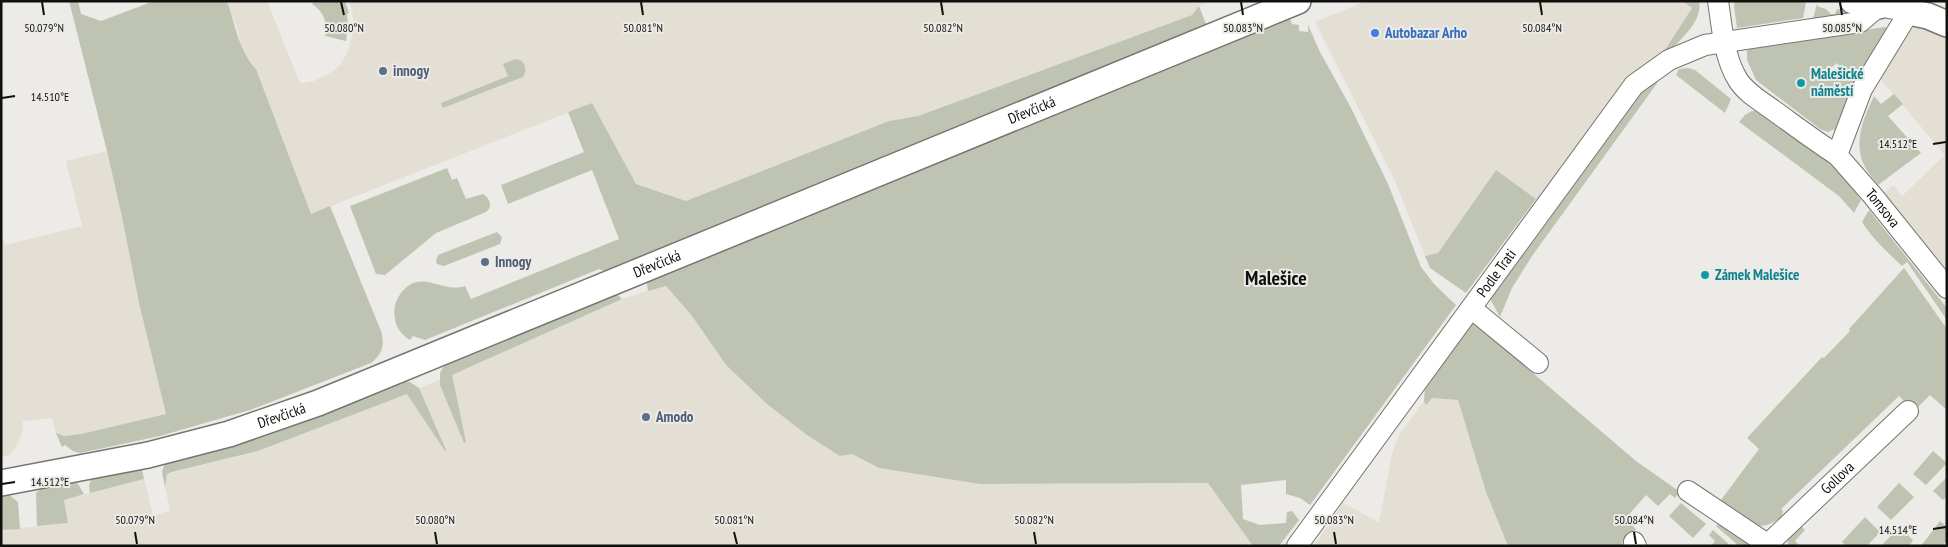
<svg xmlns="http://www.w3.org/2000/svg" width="1948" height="547" viewBox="0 0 1948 547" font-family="'PT Sans Narrow',sans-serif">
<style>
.built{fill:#e3dfd4}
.green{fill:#bec4b1;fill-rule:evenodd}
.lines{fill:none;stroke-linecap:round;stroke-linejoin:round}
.minor-casing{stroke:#767572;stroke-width:22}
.major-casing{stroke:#767572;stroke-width:28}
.minor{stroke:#fff;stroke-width:20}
.major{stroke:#fff;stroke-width:25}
.ticks{fill:none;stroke:#10100e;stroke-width:2}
.shop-dot{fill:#3f7fe0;stroke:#ecebe7;stroke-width:2}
.service-dot{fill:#5c6f8a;stroke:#ecebe7;stroke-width:2}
.culture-dot{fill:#0f9aa8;stroke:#ecebe7;stroke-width:2}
.labels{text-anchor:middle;stroke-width:4;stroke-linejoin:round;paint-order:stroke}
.shop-label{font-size:15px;font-weight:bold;fill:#366cbe;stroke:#ecebe7;text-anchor:start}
.service-label{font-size:15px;font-weight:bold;fill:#4e5e75;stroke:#ecebe7;text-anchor:start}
.culture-label{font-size:15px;font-weight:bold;fill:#0d838f;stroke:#ecebe7;text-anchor:start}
.street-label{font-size:15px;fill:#10100e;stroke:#ecebe7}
.district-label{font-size:20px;font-weight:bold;fill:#10100e;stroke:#ecebe7}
.ticks-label{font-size:12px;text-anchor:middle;fill:#10100e;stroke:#ecebe7;stroke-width:4;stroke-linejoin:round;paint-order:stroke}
</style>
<rect width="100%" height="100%" fill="#ecebe7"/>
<path class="built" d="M227 1H267L300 83H303L314 81 330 73 341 64 349 49 354 26 352 10 349 1H1210L1199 6 1192 15 918 116 889 121 686 201 636 184 592 103 311 214 256 69 242 50 237 27Z
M1366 1H1682L1692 8 1662 56 1539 201 1496 170 1438 253 1425 256 1395 181 1315 22Z
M1921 27H1928L1947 38V279L1880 196 1894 185 1902 196 1945 155 1878 76 1907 33 1915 28Z
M107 151 122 217 139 303 166 414 81 434 64 436 56 433 52 418 23 421V429L19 442 10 455 1 457V231L5 245 82 226 66 161Z
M665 285 692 316 726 365 767 404 852 454 879 468 980 484 1208 483 1253 546H1V530L68 523 64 499 144 479 153 515 170 511 165 487 167 474 259 451 452 375 622 299Z
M1432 398 1458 400 1486 492 1508 546H1314L1343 503 1379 522 1393 450 1399 435 1424 401 1426 404Z"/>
<path class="green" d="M69 1H78L81 14 101 21 154 1H227C236 26 238 49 256 69L311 214 330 206 381 331C385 346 382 354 371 363L250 410 160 436 80 453 73 451 65 445 62 447 56 433 64 436 81 434 166 414 139 303 122 217 107 151Z
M315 1H345L349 13 347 14 348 26 346 41 325 36C328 23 324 12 312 4Z
M1682 1H1699C1703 20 1683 37 1672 49L1668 51 1665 50 1692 8Z
M1735 1H1799L1806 3 1803 18 1737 28 1734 6Z
M1817 4 1819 7 1826 9 1831 14H1835L1837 9 1853 13 1813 19Z
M1199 6 1206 24 606 272 599 269 425 340 413 336 410 340C402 335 396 328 395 319 393 309 395 301 401 293 421 267 442 294 465 286L471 299 619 239 592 170 508 204 501 185 584 152 568 112 592 103 636 184 686 201 889 121 918 116 1192 15Z
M1289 17 1292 24 1299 25V31L1308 32V25L1320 52 1351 108 1388 184 1421 267 1434 284 1456 305 1310 505 1300 498 1286 494V480L1241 485 1243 519 1260 525 1286 523 1287 512 1292 511 1299 520 1279 546H1253L1208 483 980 484 879 468 852 454 840 456 807 435 767 404 726 365 692 316 666 286 648 291 647 284 649 280Z
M1885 27 1888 31 1882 36 1855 81 1835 129 1828 132 1820 129 1756 80 1747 60V50L1749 48ZM1837 63 1843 72 1832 79 1828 76V70Z
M516 59C525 60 528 69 523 77L443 108 441 103 508 76 503 64Z
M1688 68 1695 70 1731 99 1725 113 1676 75 1679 69Z
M1663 75 1532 256 1512 288 1500 317 1489 297 1642 87Z
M1894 94 1903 104 1888 116 1921 153 1878 185C1874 179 1867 172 1864 165 1853 142 1864 117 1874 96L1881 104Z
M1752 111H1759L1839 170 1861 200 1854 213 1839 196 1739 122 1745 115Z
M447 168 452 180 457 178 466 199 483 194C490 198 493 207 486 212L436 233 385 275 376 274 350 206Z
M1496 170 1536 199 1466 293 1430 268 1425 256 1438 253Z
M1869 210 1943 303 1947 308V320L1907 262 1902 266C1887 252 1873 239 1862 222Z
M497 232 502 237 500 244 444 266 437 264 436 261 438 255Z
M1904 268 1947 329V410L1930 395 1914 411 1899 396 1781 509 1783 511 1782 516C1757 538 1741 518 1718 504L1759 449 1747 438 1822 357 1824 358 1850 331 1849 329Z
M616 293 622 299 452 375 466 442 464 443 440 385V373L446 362Z
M1472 321 1636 461 1680 492 1675 498 1670 494 1658 506 1646 495 1625 519 1636 529 1622 542 1624 546H1508L1486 492 1458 400 1432 398 1426 405 1424 401 1425 385Z
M404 381 410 382 419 388 446 450 445 451 407 394 258 451 172 472 167 474 165 487 162 472 165 463Z
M1933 451 1947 463 1926 485 1913 474Z
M139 469 142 470 144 479 90 493 89 486 91 479Z
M1947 477V496L1943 500 1933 491Z
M73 482 78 484 84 494 64 500 68 523 37 526 36 493 44 486Z
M1899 483 1914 497 1891 520 1877 507Z
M1 494H8L18 502 20 529 1 530Z
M1681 503 1706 524 1693 538 1669 516Z
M1865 517 1880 532 1867 546H1846L1842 542Z
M1722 520 1753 546H1739L1716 526Z
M1940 521 1947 527V540L1942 546H1921Z
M1802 527 1805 530 1795 541 1800 546H1788V536L1797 528Z
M1899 527 1913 540 1909 546H1881Z
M1713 530 1731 546H1711L1715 541 1709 535Z"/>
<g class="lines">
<defs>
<g id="minor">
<path d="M1718 1C1722 27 1724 58 1738 80 1746 93 1761 101 1773 110 1794 125 1815 141 1837 155"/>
<path id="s1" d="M1910 1 1909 12 1862 89 1837 155 1873 196 1947 288"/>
<path d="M1471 308 1538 363"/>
<path d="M1688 491 1770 546"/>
<path d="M1634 542 1636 546"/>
<path id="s2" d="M1768 544 1908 411"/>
<path id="s3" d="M1297 546 1634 85 1669 60 1705 45 1860 22 1879 6 1909 12"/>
</g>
<g id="major">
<path d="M1853 1 1879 6"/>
<path d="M1909 12 1928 16 1947 24"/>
<path id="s4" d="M1 483 148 455 229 434 318 403 1298 1"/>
</g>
</defs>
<use href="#minor" class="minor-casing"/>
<use href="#major" class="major-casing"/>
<use href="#minor" class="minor"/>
<use href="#major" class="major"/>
</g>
<path class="ticks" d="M42 2 44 15M341 2 344 15M641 2 643 15M941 2 943 15M1241 2 1243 15M1540 2 1542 15M1840 2 1842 15M2 98 15 96M1933 144 1946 142M2 484 15 482M1933 529 1946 527M135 532 137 544M435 532 437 544M734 532 737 544M1034 532 1036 544M1334 532 1336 544M1634 532 1636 544"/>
<circle class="shop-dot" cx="1375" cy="33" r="5"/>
<g class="service-dot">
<circle cx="383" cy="71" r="5"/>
<circle cx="485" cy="262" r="5"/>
<circle cx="646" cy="417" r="5"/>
</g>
<g class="culture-dot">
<circle cx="1801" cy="83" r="5"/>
<circle cx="1705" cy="275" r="5"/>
</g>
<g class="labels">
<g class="shop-label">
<text x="1385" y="38">Autobazar Arho</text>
</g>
<g class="service-label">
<text x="393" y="76">innogy</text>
<text x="495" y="267">Innogy</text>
<text x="656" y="422">Amodo</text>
</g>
<g class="culture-label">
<text x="1811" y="79">Malešické<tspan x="1811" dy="17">náměstí</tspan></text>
<text x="1715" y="280">Zámek Malešice</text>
</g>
<g class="street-label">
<text dy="5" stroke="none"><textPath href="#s4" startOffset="1099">Dřevčická</textPath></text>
<text dy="5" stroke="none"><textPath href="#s1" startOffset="242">Tomsova</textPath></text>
<text dy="5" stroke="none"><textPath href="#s4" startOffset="694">Dřevčická</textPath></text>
<text dy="5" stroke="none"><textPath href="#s3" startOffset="338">Podle Trati</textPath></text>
<text dy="5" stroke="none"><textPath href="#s4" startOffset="289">Dřevčická</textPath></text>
<text dy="5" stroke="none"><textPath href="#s2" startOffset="96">Gollova</textPath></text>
</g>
<g class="district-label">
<text x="1276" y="285">Malešice</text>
</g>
</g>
<g class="ticks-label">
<text x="44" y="32">50.079°N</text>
<text x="344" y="32">50.080°N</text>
<text x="643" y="32">50.081°N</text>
<text x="943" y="32">50.082°N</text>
<text x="1243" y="32">50.083°N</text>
<text x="1542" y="32">50.084°N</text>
<text x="1842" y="32">50.085°N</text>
<text x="50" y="101">14.510°E</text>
<text x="1898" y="148">14.512°E</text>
<text x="50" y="486">14.512°E</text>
<text x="135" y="524">50.079°N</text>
<text x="435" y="524">50.080°N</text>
<text x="734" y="524">50.081°N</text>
<text x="1034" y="524">50.082°N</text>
<text x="1334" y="524">50.083°N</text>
<text x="1634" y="524">50.084°N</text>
<text x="1898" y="534">14.514°E</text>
</g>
<rect width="1948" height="547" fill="none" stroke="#10100e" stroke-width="5"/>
</svg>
